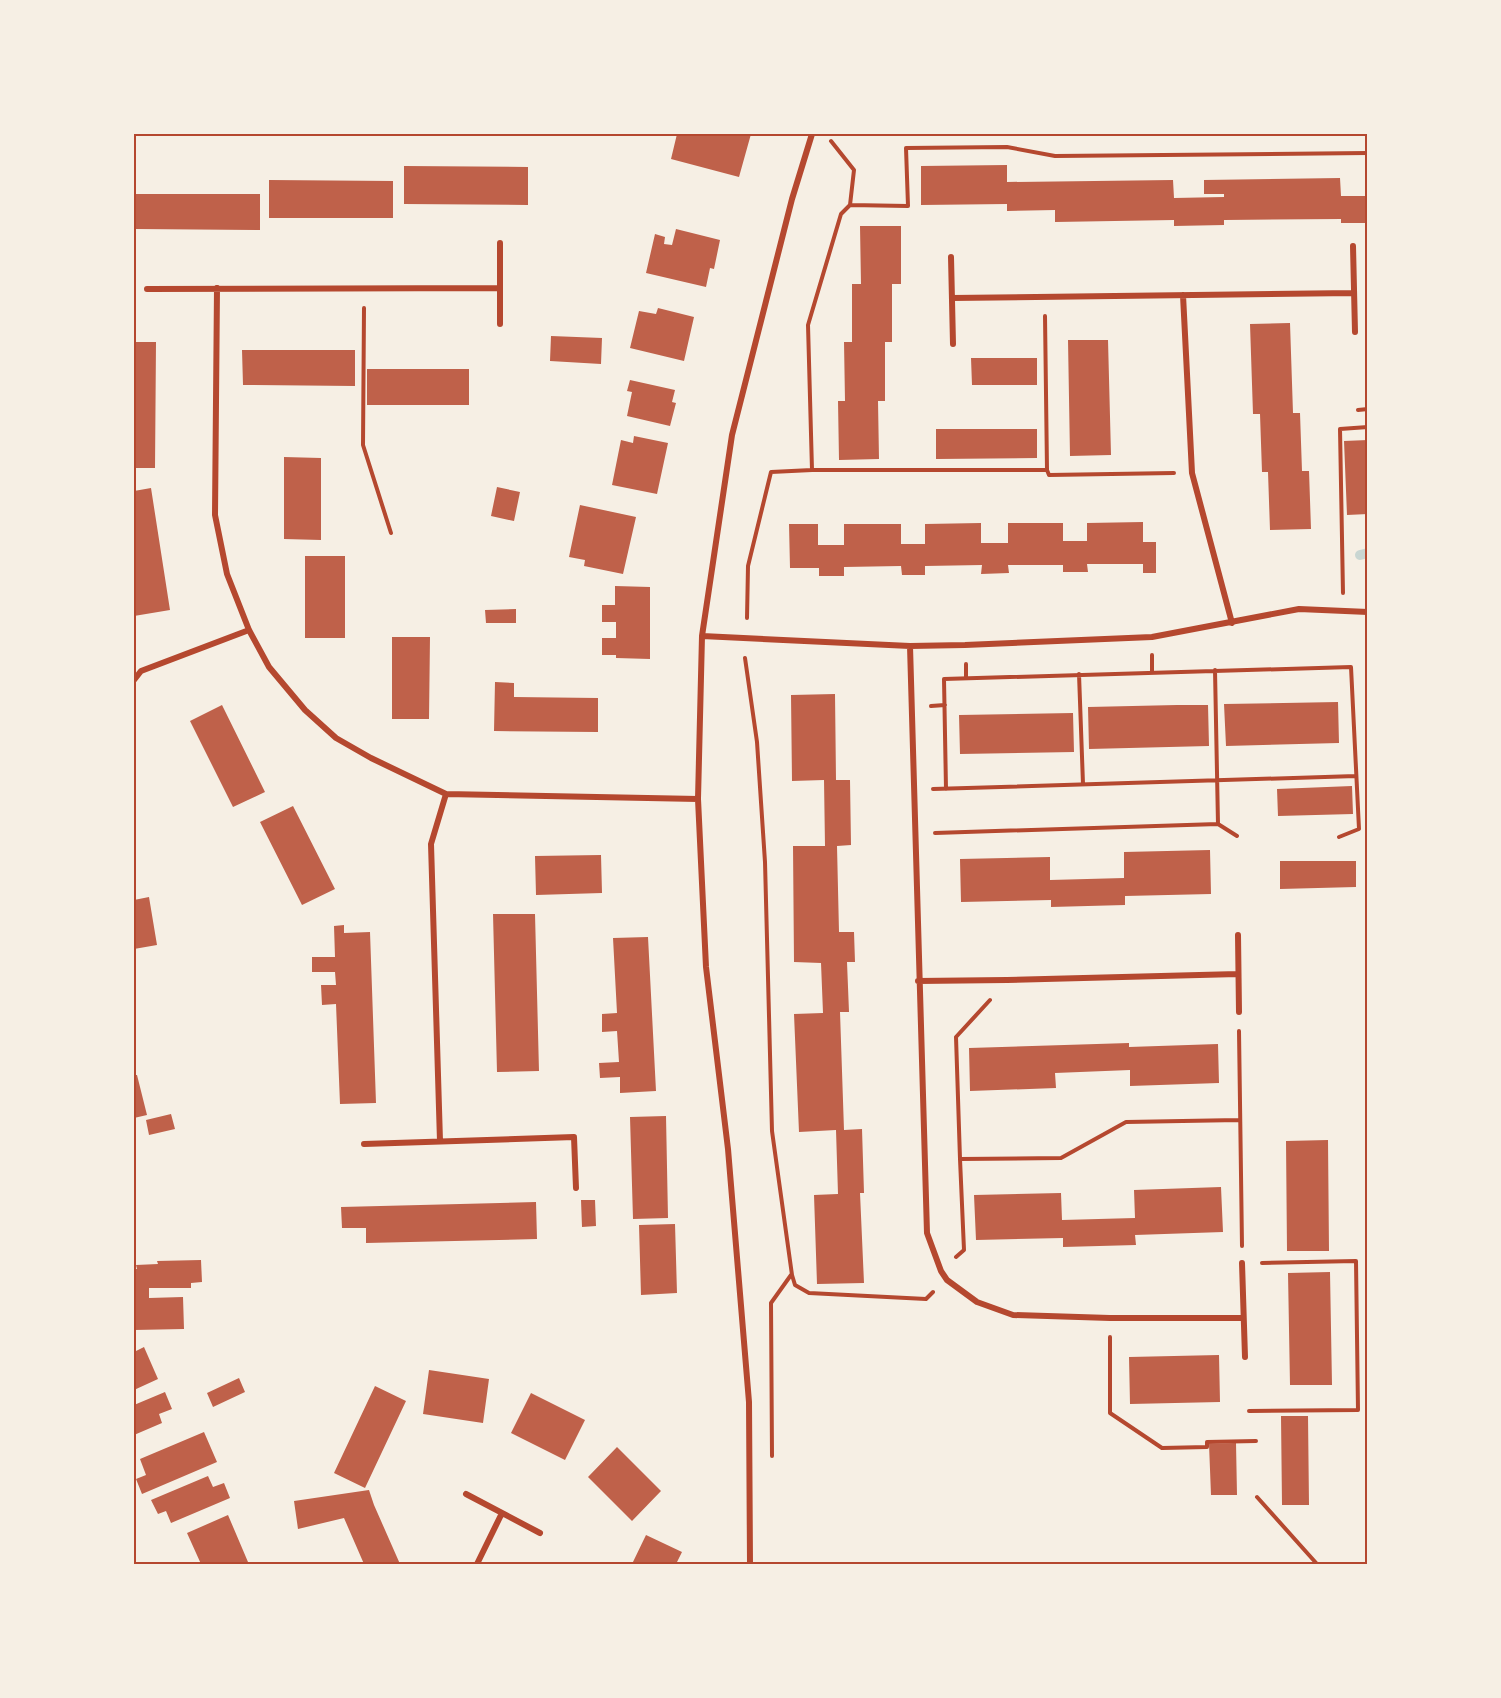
<svg xmlns="http://www.w3.org/2000/svg" width="1501" height="1698" viewBox="0 0 1501 1698" font-family="'IBM Plex Serif',serif">
<style>
.lines{fill:none;stroke-linecap:round;stroke-linejoin:round}
.stream{stroke:#c9d6d2;stroke-width:10}
.building{fill:#bf614a}
.path{stroke:#b5482f;stroke-width:4}
.minor{stroke:#b5482f;stroke-width:6}
.neatline{fill:none;stroke:#b5482f;stroke-width:2}
</style>
<rect width="100%" height="100%" fill="#f6efe4"/>
<g class="lines">
<path class="stream" d="M1360 555 1368 553"/>
</g>
<path class="building" d="M677 134H751L739 177 671 159Z
M1007 165V182L1173 180 1174 198 1224 197V194H1204V180L1340 178 1341 196H1366V223H1341V219L1224 220V225L1174 226V220L1055 222V210L1007 211V204L921 205V166Z
M404 166 528 167V205L404 204Z
M269 180 393 181V218H269Z
M136 194H260V230L136 229Z
M860 226H901V284H892V342H885V401H878L879 459 839 460 838 401H845L844 342H852V284H861Z
M676 229 720 240 714 269 710 268 706 287 646 273 655 234 665 237 664 244 672 245Z
M658 308 694 317 684 361 630 348 639 311 656 314Z
M1290 323 1293 413H1300L1302 471H1309L1311 529 1270 530 1268 472H1262L1260 414H1253L1250 324Z
M551 336 602 338 601 364 550 361Z
M1068 340H1108L1111 455 1070 456Z
M134 342H156L155 468H134Z
M242 350H355V386L243 385Z
M971 358H1037V385H972Z
M367 369H469V405H367Z
M630 380 675 390 672 402 676 403 670 426 627 416 632 392 627 391Z
M936 429H1037V458L936 459Z
M634 436 668 443 657 494 612 485 621 440 633 443Z
M1368 440V514L1347 515 1344 441Z
M284 457 321 458V540L284 539Z
M497 487 520 492 514 521 491 516Z
M151 488 170 610 134 616V491Z
M580 505 636 517 623 574 584 566 585 560 569 557Z
M1143 522V542H1156V573H1143V564H1087L1088 572H1063V565H1008L1009 573 981 574 982 565 925 566V575H902L901 566 844 567V576H819V568H790L789 524H818V545H844V524H901V544H925V524L981 523V543H1008V523H1063V541H1087V523Z
M305 556H345V638H305Z
M615 586 650 587V659L616 658V655H602V638H616V622H602V605H615Z
M516 609V623H486L485 610Z
M392 637H430L429 719H392Z
M495 682 514 683V697L598 698V732L494 731Z
M835 694 836 780H850L851 845 837 846 839 932H854L855 962H847L849 1012H840L844 1130 862 1129 864 1193H860L864 1283 817 1284 814 1195 838 1194 836 1130 799 1132 794 1014 823 1013 821 963 794 962 793 846H825L824 780 792 781 791 695Z
M1338 702 1339 743 1226 746 1224 704Z
M222 705 265 792 233 807 190 721Z
M1177 705H1208L1209 746 1089 749 1088 707Z
M1073 713 1074 752 960 754 959 715Z
M1352 786 1353 814 1278 816 1277 789Z
M293 806 335 889 302 905 260 822Z
M1210 850 1211 894 1125 896V905L1051 907V900L961 902 960 859 1050 857V880L1124 878V852Z
M601 855 602 893 536 895 535 856Z
M1280 861H1356V887L1280 889Z
M149 897 157 945 134 949V900Z
M493 914H535L539 1071 497 1072Z
M344 925V933L370 932 376 1103 340 1104 336 1004 322 1005 321 985H336L335 972H312V957H335L334 926Z
M648 937 656 1091 620 1093V1077L600 1078 599 1063 619 1062 617 1031 602 1032V1014L617 1013 613 938Z
M1129 1043V1047L1218 1044 1219 1083 1130 1086V1070L1055 1073 1056 1088 970 1091 969 1048Z
M134 1075H137L147 1115 134 1118Z
M171 1114 175 1129 149 1135 146 1120Z
M666 1116 668 1218 633 1219 630 1117Z
M1328 1140 1329 1251H1287L1286 1141Z
M1221 1187 1223 1232 1135 1235 1136 1245 1063 1247V1238L976 1240 974 1195 1061 1193 1062 1220 1135 1218 1134 1190Z
M581 1200H595L596 1226 582 1227Z
M536 1202 537 1239 366 1243V1228H342L341 1207Z
M675 1224 677 1293 641 1295 639 1225Z
M201 1260 202 1282 191 1283V1288H149V1298L183 1297 184 1329 134 1330V1269H137L136 1265 158 1264 157 1261Z
M1330 1272 1332 1385H1290L1288 1273Z
M144 1347 158 1379 134 1390V1352Z
M1219 1355 1220 1402 1130 1404 1129 1357Z
M429 1370 489 1379 483 1423 423 1414Z
M239 1378 245 1392 213 1407 207 1393Z
M375 1386 406 1401 365 1488 334 1473Z
M165 1392 172 1409 159 1414 162 1423 134 1435V1405Z
M531 1393 585 1420 565 1460 511 1433Z
M1281 1416H1308L1309 1505H1282Z
M204 1432 217 1462 142 1494 136 1479 146 1475 140 1459Z
M1236 1443 1237 1495H1211L1209 1444Z
M617 1447 661 1491 632 1521 588 1477Z
M208 1476 213 1487 224 1483 230 1498 171 1523 166 1511 158 1514 151 1500Z
M369 1490 374 1505 400 1564H364L344 1518 298 1529 294 1501Z
M228 1515 248 1562 241 1564H201L187 1533Z
M646 1535 682 1552 676 1564H632Z"/>
<g class="lines">
<path class="path" d="M850 205 908 206 906 148 1007 147 1055 156 1368 153
M364 308 363 445 391 533
M1045 316 1047 470
M1358 410 1368 409
M812 470H1047L1049 475 1174 473
M1343 593 1340 429 1368 427
M747 618 748 566 771 472 812 470 808 325 841 214 850 205 854 170 831 141
M745 658 757 742 765 862 772 1131 792 1275 795 1285 809 1293 926 1299 933 1292
M966 664V678
M1215 670 1218 824
M1152 672V655
M1079 674 1083 784
M931 706 945 705
M933 789 1356 776
M946 789 944 679 1351 667 1359 829 1339 837
M935 833 1218 824 1237 836
M1239 1031 1242 1246
M960 1159 956 1037 990 1000
M956 1257 964 1250 960 1159 1061 1158 1126 1122 1239 1120
M1110 1337V1413L1162 1448 1207 1447V1442L1256 1441
M1249 1411 1358 1410 1356 1261 1262 1263
M772 1456 771 1303 791 1275
M1257 1497 1317 1564"/>
<path class="minor" d="M500 243V324
M1353 246 1355 332
M951 257 953 344
M217 288 215 515 227 574 249 630 269 667 305 710 336 738 371 758 446 794 698 799
M147 289 500 288
M1183 295 1192 473 1232 623
M952 298 1354 293
M702 636 910 646 965 645 1152 637 1299 609 1368 612
M910 646 927 1233 941 1271 947 1280 977 1302 1013 1315 1110 1318H1243
M134 680 141 671 249 630
M1238 935 1239 1012
M918 981 1007 980 1238 974
M440 1141 431 844 446 794
M364 1144 574 1137 576 1188
M1242 1263 1245 1357
M466 1494 540 1533
M477 1564 502 1513
M750 1564 749 1402 728 1149 706 967 698 799 702 636 732 435 792 199 812 134"/>
</g>
<rect width="1501" height="1698" fill="none" stroke="#f6efe4" stroke-width="270"/>
<rect x="135" y="135" width="1231" height="1428" class="neatline"/>
</svg>
